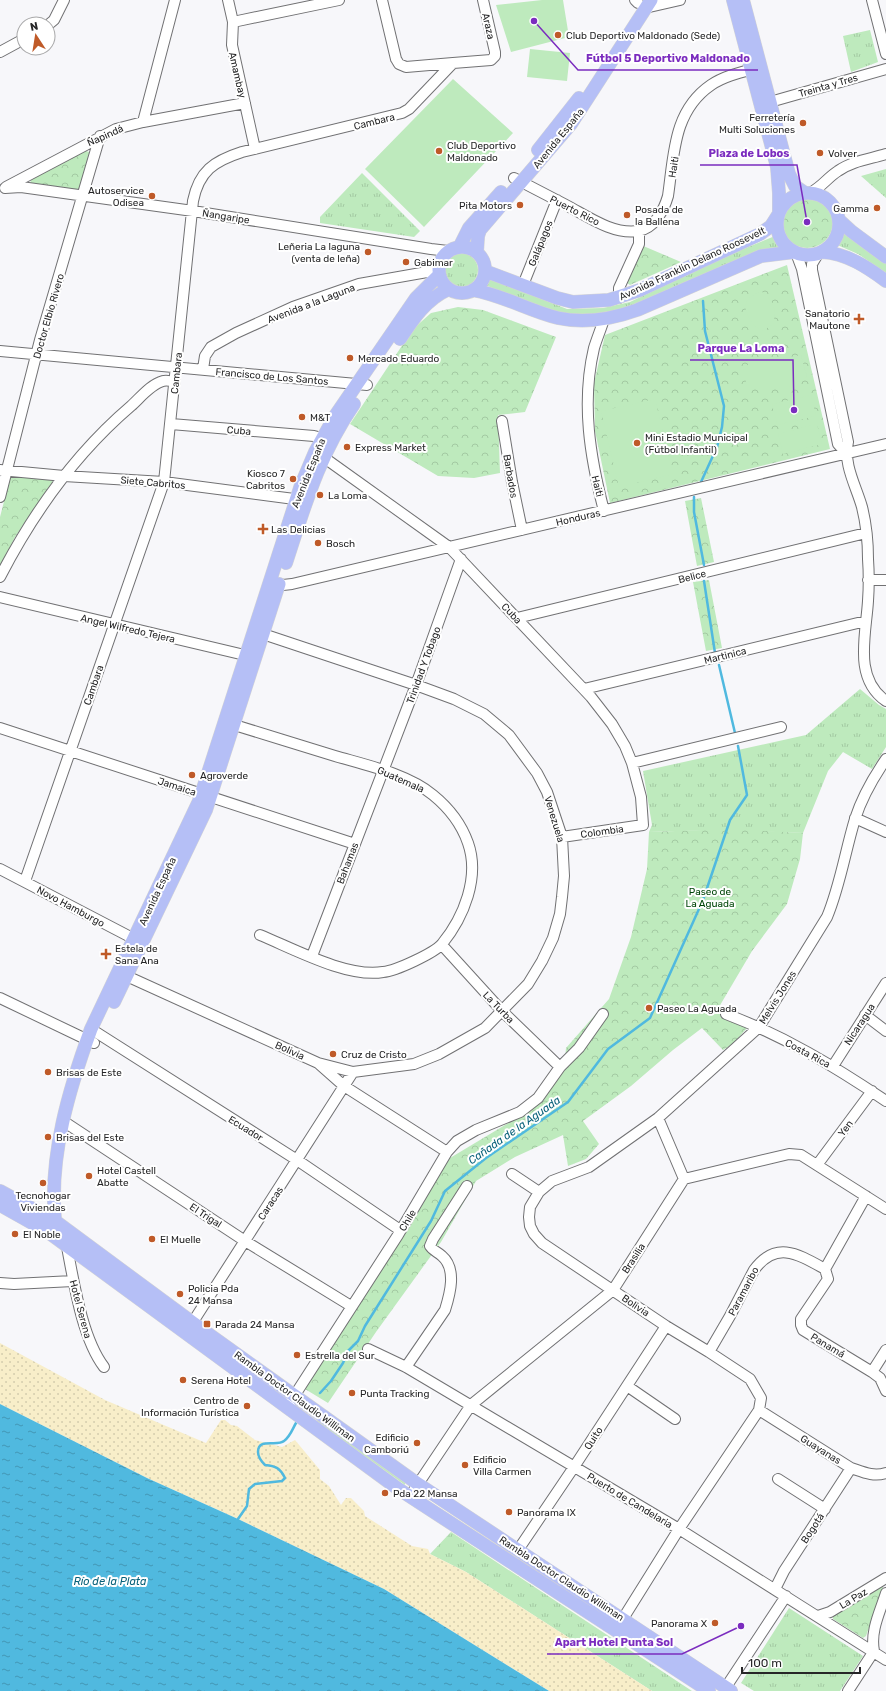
<svg xmlns="http://www.w3.org/2000/svg" width="886" height="1691" viewBox="0 0 886 1691" font-family="Rubik,sans-serif">
<style>
.grass{fill:url(#grass-tufts)}
.forest{fill:url(#forest-crowns)}
.sand{fill:url(#sand-dots)}
.garden{fill:#beeabd}
.water{fill:url(#water-ripples)}
.lines{fill:none;stroke-linecap:round;stroke-linejoin:round}
.stream{stroke:#50b9df;stroke-width:2.5}
.minor-casing{stroke:#717173;stroke-width:12}
.major-casing{stroke:#d4d4d4;stroke-width:14}
.minor{stroke:#fff;stroke-width:10}
.major{stroke:#b5bff6;stroke-width:13}
.poi-dot{fill:#bf5a28;stroke:#fff;stroke-width:1.5}
.labels{text-anchor:middle;stroke-width:4;stroke-linejoin:round;paint-order:stroke}
.street-label{font-size:10px;fill:#262627;stroke:#fff}
.poi-label{font-size:10px;fill:#262627;stroke:#fff;text-anchor:start}
.park-label{font-size:10px;fill:#004608;stroke:#fff}
.water-label{font-size:11px;font-style:italic;fill:#08617a;stroke:#fff}
.leader{fill:none;stroke:#7b2cbf;stroke-width:1.5}
.callout-dot{fill:#7b2cbf;stroke:#fff;stroke-width:1.5}
.callout-label{font-size:11px;text-anchor:middle;font-weight:bold;fill:#7b2cbf;stroke:#fff;stroke-width:4;stroke-linejoin:round;paint-order:stroke}
</style>
<defs>
<pattern id="grass-tufts" width="24" height="20" patternUnits="userSpaceOnUse"><rect width="24" height="20" fill="#beeabd"/><path d="M3 7l-1-3M5 7V3M7 7l1-3M15 17l-1-3M17 17v-4M19 17l1-3" fill="none" stroke="#a3c9a2"/></pattern>
<pattern id="forest-crowns" width="20" height="18" patternUnits="userSpaceOnUse"><rect width="20" height="18" fill="#beeabd"/><path d="M2 6a3 3 0 1 1 6 0M12 15a3 3 0 1 1 6 0" fill="none" stroke="#a3c9a2"/></pattern>
<pattern id="sand-dots" width="8" height="8" patternUnits="userSpaceOnUse"><rect width="8" height="8" fill="#f8eec9"/><path d="M2 2h.1M6 6h.1" fill="none" stroke="#d4ccad" stroke-width="1.8" stroke-linecap="round"/></pattern>
<pattern id="water-ripples" width="26" height="14" patternUnits="userSpaceOnUse"><rect width="26" height="14" fill="#50b9df"/><path d="M2 4q2-2 4 0t4 0M15 11q2-2 4 0t4 0" fill="none" stroke="#4296b5"/></pattern>
</defs>
<rect width="100%" height="100%" fill="#f7f7fa"/>
<path class="grass" d="M870 30 878 62 851 72 843 36Z
M886 169V198L861 176Z
M362 173 420 231 414 237 320 223V217Z
M841 231 886 264V273L858 254 835 244Z
M775 236 778 243 783 248 631 308C612 313 586 319 567 315 539 310 511 295 485 285L488 278 567 309 603 308 630 302 731 254Z
M444 270a17 17 0 1 1 34 0a17 17 0 1 1-34 0Z
M860 689 879 705 886 709V747L872 769 843 752 828 771 803 833 716 830 649 832 652 825 643 771 806 735Z
M317 1420 405 1482V1485L317 1422Z
M451 1532 692 1691H652L466 1572 430 1554Z
M789 1608 863 1656 840 1691H754L741 1683Z"/>
<path class="forest" d="M84 150 89 152 90 155 80 187 78 190 30 183 32 178Z
M781 222a26 26 0 1 1 52 0a26 26 0 1 1-52 0Z
M641 245 681 262 630 285 627 283Z
M787 265 830 449 610 503 595 431 594 383 605 335Z
M458 307 483 310 556 337 525 412 498 415 500 473 474 478 438 476 350 424 413 329 431 313Z
M14 475 53 479V481L15 537 0 567V517L10 478Z
M701 498 714 562 697 566 685 501Z
M709 580 722 648 706 651 693 582Z
M728 829 803 833 800 859 787 904 752 951 719 1007 752 1022 734 1043 723 1050 702 1028 673 1050 631 1086 583 1121 599 1144 586 1159 568 1166 563 1135 515 1157 476 1181 441 1242 376 1332 328 1403 305 1389 450 1158 530 1110 564 1070 566 1048 609 999 631 937 647 869 649 832Z
M881 1586 883 1587 866 1636 863 1638 833 1619V1616Z"/>
<path class="sand" d="M0 1343 105 1400 206 1443 221 1420H225L231 1425 237 1426 255 1440 282 1447 295 1440 320 1470V1479L329 1486 341 1505 346 1498H351L364 1511 365 1516 412 1546 428 1549 430 1554 466 1572 652 1691H549L384 1589 238 1519 147 1478 0 1404Z"/>
<path class="garden" d="M542 0H563L569 37 511 52 496 5Z
M530 49 570 53 567 81 527 77Z
M453 79 513 133 424 227 365 169Z
M761 291C774 301 777 309 773 324L763 331C756 328 754 325 749 318 741 304 748 297 761 291Z
M801 355 807 377 788 387H747L743 366Z
M811 395 816 416 777 425 772 404Z
M655 399 673 474 619 487 601 411Z
M817 424 822 444 783 454 778 434Z"/>
<path class="water" d="M0 1404 147 1478 238 1519 384 1589 549 1691H0Z"/>
<g class="lines">
<path class="stream" d="M701 482 717 447 722 427 724 406 705 331 703 301
M694 497V512L704 565
M704 581 715 653
M719 665 735 733
M320 1393 331 1381 343 1363 348 1351 358 1341 365 1326 431 1221 445 1191 486 1158 568 1102 608 1049 650 1018 703 900 730 820 747 795 738 746
M238 1519 247 1506 249 1489 255 1484 282 1481 285 1478C280 1468 276 1466 265 1465 261 1461 258 1457 258 1452 258 1437 277 1447 284 1441 290 1437 293 1428 296 1423"/>
<defs>
<path id="minor" d="M228 0 233 22 232 45 255 149
M382 0 396 59 399 64 406 67 453 63
M635 0 638 3
M872 0 886 54
M645 8 680 0
M233 22 339 0
M48 25 54 20 64 0
M0 52 24 39
M770 102 886 69
M143 122 175 0
M514 178C531 187 549 196 566 205 587 216 613 235 638 231 654 229 664 210 668 196 674 155 673 111 711 85 724 76 742 72 757 68
M6 187 116 129 143 122 245 103
M5 188 21 187 193 211 431 249 448 251
M810 193C823 186 827 178 838 171 852 161 870 159 886 154
M796 253 802 269 838 444 846 453
M818 254 812 264V270L848 442C843 464 856 486 862 507 866 523 868 542 868 559 869 573 869 587 868 601 866 635 853 678 886 701
M523 285 557 200
M619 298V288L639 244V231
M604 319C601 329 597 338 594 348 581 403 590 457 604 511
M0 351 367 385
M203 369 205 356 211 347 236 333 293 307 359 284 427 272 438 266
M502 421 512 482 522 530
M171 424 314 436 322 438 329 441
M319 454 449 547 591 697 612 724 625 746 632 763 641 797 643 825 562 837
M0 470 64 476 164 482 302 500
M0 497 40 340 100 136
M0 577C33 513 76 453 131 406 140 398 151 384 163 381 166 380 171 381 175 382
M868 580H886
M273 582 283 585 292 584 886 444
M0 597 253 657
M517 618 866 533
M257 632 416 685 454 699 484 714 509 735 537 773 547 792 562 837 564 876 562 897 560 914 553 938 542 961 528 984 485 1028 439 1054 414 1064 353 1072 318 1063
M584 689 866 621
M228 723C264 734 299 745 335 756 366 765 408 774 433 795 449 808 461 823 468 843 480 877 464 917 442 944 434 953 396 971 383 972 347 978 294 949 260 935
M0 728 355 844
M632 763 781 727
M855 818 886 832
M0 869 140 942
M25 881 164 482 193 201C199 171 214 161 242 152L402 113 409 109 453 63 491 60 495 56V52L483 0
M442 945 502 1011 560 1067
M312 956 416 685 461 559
M120 973 318 1063 344 1086 447 1152
M0 998 94 1043
M726 1014C784 1036 834 1066 886 1101
M865 1015 886 1031
M91 1029 297 1160 400 1230
M833 1066 886 983
M658 1118 684 1179
M63 1121 245 1241 351 1306
M817 1165 872 1091
M512 1174 539 1192
M67 1247C74 1283 82 1338 104 1367
M825 1269 828 1279 801 1319V1325L803 1330 872 1372 880 1378 886 1391
M0 1283 14 1284 73 1281
M189 1328 353 1072
M368 1349 406 1367 679 1529 886 1660
M709 1352 730 1316 754 1270C776 1240 798 1254 825 1269L866 1196
M406 1367 445 1310C450 1294 457 1269 442 1256 438 1252 433 1251 430 1246L433 1239 467 1186
M872 1372 886 1350
M627 1386 675 1419
M291 1401 398 1235 447 1152 457 1141 476 1130 520 1112 538 1098 560 1067 579 1048 603 1014
M759 1410 851 1468C863 1472 873 1477 886 1473
M778 1479 825 1509
M410 1496 471 1405 613 1290 684 1179 789 1154 801 1155 886 1209
M518 1550 574 1467 666 1326
M775 1589 784 1571 851 1468
M818 1616 830 1612 886 1578
M619 1625 679 1529 759 1410 761 1398 750 1379 709 1352 666 1326 542 1243 534 1234 530 1226 529 1217 530 1207 539 1192 552 1181 589 1167 658 1118 759 1027 827 917C840 886 845 852 855 819 862 797 873 778 886 759
M726 1687 786 1596
M848 1691 874 1651C870 1631 880 1612 886 1593"/>
<path id="major" d="M733 0 777 167 779 193V213
M743 0 789 174 795 186 805 193
M538 150 579 98
M777 224a31 31 0 1 1 62 0a31 31 0 1 1-62 0Z
M839 220 851 231 886 257
M460 246 469 228 501 192
M439 270a23 23 0 1 1 46 0a23 23 0 1 1-46 0Z
M477 252 478 236 480 230 571 124 651 0
M822 252C846 253 867 267 886 281
M485 271 557 298 573 302 609 300 640 290 760 234 771 226 778 215
M473 290C503 295 529 311 558 318 585 324 612 319 637 310L761 256 794 252
M400 339C413 319 426 299 449 289
M286 563C305 505 319 455 354 404
M114 1002 206 810 279 584
M0 1191 55 1221 193 1323 418 1484 731 1691
M0 1205 48 1232 397 1488 709 1691
M63 1243C60 1236 56 1227 55 1220 49 1156 69 1089 91 1029L199 801 301 485 315 452 335 416 416 298 439 275"/>
</defs>
<use href="#minor" class="minor-casing"/>
<use href="#major" class="major-casing"/>
<use href="#minor" class="minor"/>
<use href="#major" class="major"/>
</g>
<g class="poi-dot">
<circle cx="558" cy="35" r="4"/>
<circle cx="803" cy="123" r="4"/>
<circle cx="439" cy="151" r="4"/>
<circle cx="820" cy="153" r="4"/>
<circle cx="152" cy="196" r="4"/>
<circle cx="520" cy="205" r="4"/>
<circle cx="877" cy="208" r="4"/>
<circle cx="627" cy="215" r="4"/>
<circle cx="368" cy="252" r="4"/>
<circle cx="406" cy="262" r="4"/>
<path d="M857 313h4v4h4v4h-4v4h-4v-4h-4v-4h4z"/>
<circle cx="350" cy="358" r="4"/>
<circle cx="302" cy="417" r="4"/>
<circle cx="637" cy="443" r="4"/>
<circle cx="347" cy="447" r="4"/>
<circle cx="293" cy="479" r="4"/>
<circle cx="320" cy="495" r="4"/>
<path d="M261 523h4v4h4v4h-4v4h-4v-4h-4v-4h4z"/>
<circle cx="318" cy="543" r="4"/>
<circle cx="192" cy="775" r="4"/>
<path d="M104 948h4v4h4v4h-4v4h-4v-4h-4v-4h4z"/>
<circle cx="649" cy="1008" r="4"/>
<circle cx="333" cy="1054" r="4"/>
<circle cx="48" cy="1072" r="4"/>
<circle cx="48" cy="1137" r="4"/>
<circle cx="89" cy="1176" r="4"/>
<circle cx="43" cy="1183" r="4"/>
<circle cx="15" cy="1234" r="4"/>
<circle cx="152" cy="1239" r="4"/>
<circle cx="180" cy="1294" r="4"/>
<rect x="203" y="1320" width="8" height="8" rx="2"/>
<circle cx="297" cy="1355" r="4"/>
<circle cx="183" cy="1380" r="4"/>
<circle cx="352" cy="1393" r="4"/>
<circle cx="247" cy="1406" r="4"/>
<circle cx="417" cy="1443" r="4"/>
<circle cx="465" cy="1465" r="4"/>
<circle cx="385" cy="1493" r="4"/>
<circle cx="509" cy="1512" r="4"/>
<circle cx="715" cy="1623" r="4"/>
</g>
<g class="labels">
<g class="street-label">
<text transform="translate(489 26) rotate(77)" y="4">Araza</text>
<text transform="translate(238 75) rotate(77)" y="4">Amambay</text>
<text transform="translate(828 85) rotate(-16)" y="4">Treinta y Tres</text>
<text transform="translate(374 121) rotate(-14)" y="4">Cambara</text>
<text transform="translate(105 135) rotate(-24)" y="4">Ñapindá</text>
<text transform="translate(558 138) rotate(-51)" y="4">Avenida España</text>
<text transform="translate(673 167) rotate(-81)" y="4">Haiti</text>
<text transform="translate(575 210) rotate(27)" y="4">Puerto Rico</text>
<text transform="translate(226 216) rotate(9)" y="4">Ñangaripe</text>
<text transform="translate(540 243) rotate(-68)" y="4">Galápagos</text>
<text transform="translate(692 263) rotate(-25)" y="4">Avenida Franklin Delano Roosevelt</text>
<text transform="translate(311 303) rotate(-21)" y="4">Avenida a la Laguna</text>
<text transform="translate(48 316) rotate(-74)" y="4">Doctor Elbio Rivero</text>
<text transform="translate(176 373) rotate(-84)" y="4">Cambara</text>
<text transform="translate(272 376) rotate(5)" y="4">Francisco de Los Santos</text>
<text transform="translate(239 430) rotate(5)" y="4">Cuba</text>
<text transform="translate(308 473) rotate(-68)" y="4">Avenida España</text>
<text transform="translate(511 476) rotate(80)" y="4">Barbados</text>
<text transform="translate(153 482) rotate(5)" y="4">Siete Cabritos</text>
<text transform="translate(598 486) rotate(76)" y="4">Haiti</text>
<text transform="translate(578 517) rotate(-13)" y="4">Honduras</text>
<text transform="translate(692 576) rotate(-14)" y="4">Belice</text>
<text transform="translate(512 613) rotate(47)" y="4">Cuba</text>
<text transform="translate(128 628) rotate(13)" y="4">Angel Wilfredo Tejera</text>
<text transform="translate(725 655) rotate(-14)" y="4">Martinica</text>
<text transform="translate(423 665) rotate(-70)" y="4">Trinidad Y Tobago</text>
<text transform="translate(93 685) rotate(-71)" y="4">Cambara</text>
<text transform="translate(401 779) rotate(24)" y="4">Guatemala</text>
<text transform="translate(177 786) rotate(18)" y="4">Jamaica</text>
<text transform="translate(555 819) rotate(73)" y="4">Venezuela</text>
<text transform="translate(602 831) rotate(-8)" y="4">Colombia</text>
<text transform="translate(347 863) rotate(-69)" y="4">Bahamas</text>
<text transform="translate(157 891) rotate(-65)" y="4">Avenida España</text>
<text transform="translate(71 906) rotate(28)" y="4">Novo Hamburgo</text>
<text transform="translate(777 997) rotate(-58)" y="4">Melvis Jones</text>
<text transform="translate(499 1007) rotate(46)" y="4">La Turba</text>
<text transform="translate(859 1024) rotate(-57)" y="4">Nicaragua</text>
<text transform="translate(290 1050) rotate(24)" y="4">Bolivia</text>
<text transform="translate(808 1053) rotate(28)" y="4">Costa Rica</text>
<text transform="translate(246 1128) rotate(32)" y="4">Ecuador</text>
<text transform="translate(845 1128) rotate(-53)" y="4">Yen</text>
<text transform="translate(270 1203) rotate(-57)" y="4">Caracas</text>
<text transform="translate(206 1215) rotate(33)" y="4">El Trigal</text>
<text transform="translate(407 1220) rotate(-59)" y="4">Chile</text>
<text transform="translate(633 1258) rotate(-57)" y="4">Brasilia</text>
<text transform="translate(743 1291) rotate(-62)" y="4">Paramaribo</text>
<text transform="translate(636 1305) rotate(34)" y="4">Bolivia</text>
<text transform="translate(81 1309) rotate(75)" y="4">Hotel Serena</text>
<text transform="translate(828 1345) rotate(31)" y="4">Panamá</text>
<text transform="translate(295 1396) rotate(36)" y="4">Rambla Doctor Claudio Williman</text>
<text transform="translate(593 1438) rotate(-57)" y="4">Quito</text>
<text transform="translate(821 1449) rotate(32)" y="4">Guayanas</text>
<text transform="translate(630 1500) rotate(31)" y="4">Puerto de Candelaria</text>
<text transform="translate(812 1528) rotate(-57)" y="4">Bogotá</text>
<text transform="translate(562 1578) rotate(33)" y="4">Rambla Doctor Claudio Williman</text>
<text transform="translate(853 1598) rotate(-31)" y="4">La Paz</text>
</g>
<g class="poi-label">
<text x="566" y="39">Club Deportivo Maldonado (Sede)</text>
<text x="795" y="121" text-anchor="end">Ferretería<tspan x="795" dy="12">Multi Soluciones</tspan></text>
<text x="447" y="149">Club Deportivo<tspan x="447" dy="12">Maldonado</tspan></text>
<text x="828" y="157">Volver</text>
<text x="144" y="194" text-anchor="end">Autoservice<tspan x="144" dy="12">Odisea</tspan></text>
<text x="512" y="209" text-anchor="end">Pita Motors</text>
<text x="869" y="212" text-anchor="end">Gamma</text>
<text x="635" y="213">Posada de<tspan x="635" dy="12">la Ballena</tspan></text>
<text x="360" y="250" text-anchor="end">Leñeria La laguna<tspan x="360" dy="12">(venta de leña)</tspan></text>
<text x="414" y="266">Gabimar</text>
<text x="850" y="317" text-anchor="end">Sanatorio<tspan x="850" dy="12">Mautone</tspan></text>
<text x="358" y="362">Mercado Eduardo</text>
<text x="310" y="421">M&amp;T</text>
<text x="645" y="441">Mini Estadio Municipal<tspan x="645" dy="12">(Fútbol Infantil)</tspan></text>
<text x="355" y="451">Express Market</text>
<text x="285" y="477" text-anchor="end">Kiosco 7<tspan x="285" dy="12">Cabritos</tspan></text>
<text x="328" y="499">La Loma</text>
<text x="271" y="533">Las Delicias</text>
<text x="326" y="547">Bosch</text>
<text x="200" y="779">Agroverde</text>
<text x="115" y="952">Estela de<tspan x="115" dy="12">Sana Ana</tspan></text>
<text x="657" y="1012">Paseo La Aguada</text>
<text x="341" y="1058">Cruz de Cristo</text>
<text x="56" y="1076">Brisas de Este</text>
<text x="56" y="1141">Brisas del Este</text>
<text x="97" y="1174">Hotel Castell<tspan x="97" dy="12">Abatte</tspan></text>
<text x="43" y="1199" text-anchor="middle">Tecnohogar<tspan x="43" dy="12">Viviendas</tspan></text>
<text x="23" y="1238">El Noble</text>
<text x="160" y="1243">El Muelle</text>
<text x="188" y="1292">Policia Pda<tspan x="188" dy="12">24 Mansa</tspan></text>
<text x="215" y="1328">Parada 24 Mansa</text>
<text x="305" y="1359">Estrella del Sur</text>
<text x="191" y="1384">Serena Hotel</text>
<text x="360" y="1397">Punta Tracking</text>
<text x="239" y="1404" text-anchor="end">Centro de<tspan x="239" dy="12">Información Turística</tspan></text>
<text x="409" y="1441" text-anchor="end">Edificio<tspan x="409" dy="12">Camboriú</tspan></text>
<text x="473" y="1463">Edificio<tspan x="473" dy="12">Villa Carmen</tspan></text>
<text x="393" y="1497">Pda 22 Mansa</text>
<text x="517" y="1516">Panorama IX</text>
<text x="707" y="1627" text-anchor="end">Panorama X</text>
</g>
<g class="park-label">
<text x="710" y="895">Paseo de<tspan x="710" dy="12">La Aguada</tspan></text>
</g>
<g class="water-label">
<text transform="translate(514 1130) rotate(-35)" y="4">Cañada de la Aguada</text>
<text x="110" y="1585">Río de la Plata</text>
</g>
</g>
<path class="leader" d="M534 21L578 70H758M807 222L797 165H700M794 410L793 360H690M741 1626L682 1654H547"/>
<g class="callout-dot">
<circle cx="534" cy="21" r="4"/>
<circle cx="807" cy="222" r="4"/>
<circle cx="794" cy="410" r="4"/>
<circle cx="741" cy="1626" r="4"/>
</g>
<g class="callout-label">
<text x="668" y="62">Fútbol 5 Deportivo Maldonado</text>
<text x="749" y="157">Plaza de Lobos</text>
<text x="741" y="352">Parque La Loma</text>
<text x="614" y="1646">Apart Hotel Punta Sol</text>
</g>
<g transform="translate(36 36) rotate(348)"><circle r="19" fill="#ffffff" stroke="#a8a8a9"/>
<path d="M0-3L7 15L0 10L-7 15Z" fill="#bf5a28"/>
<text y="-6" font-size="11" font-weight="bold" text-anchor="middle" fill="#262627">N</text>
</g>
<path d="M742 1667v6h118v-6" fill="none" stroke="#262627" stroke-width="2"/>
<text x="748" y="1667" font-size="12" fill="#262627" stroke="#ffffff" stroke-width="3" paint-order="stroke">100 m</text>
</svg>
